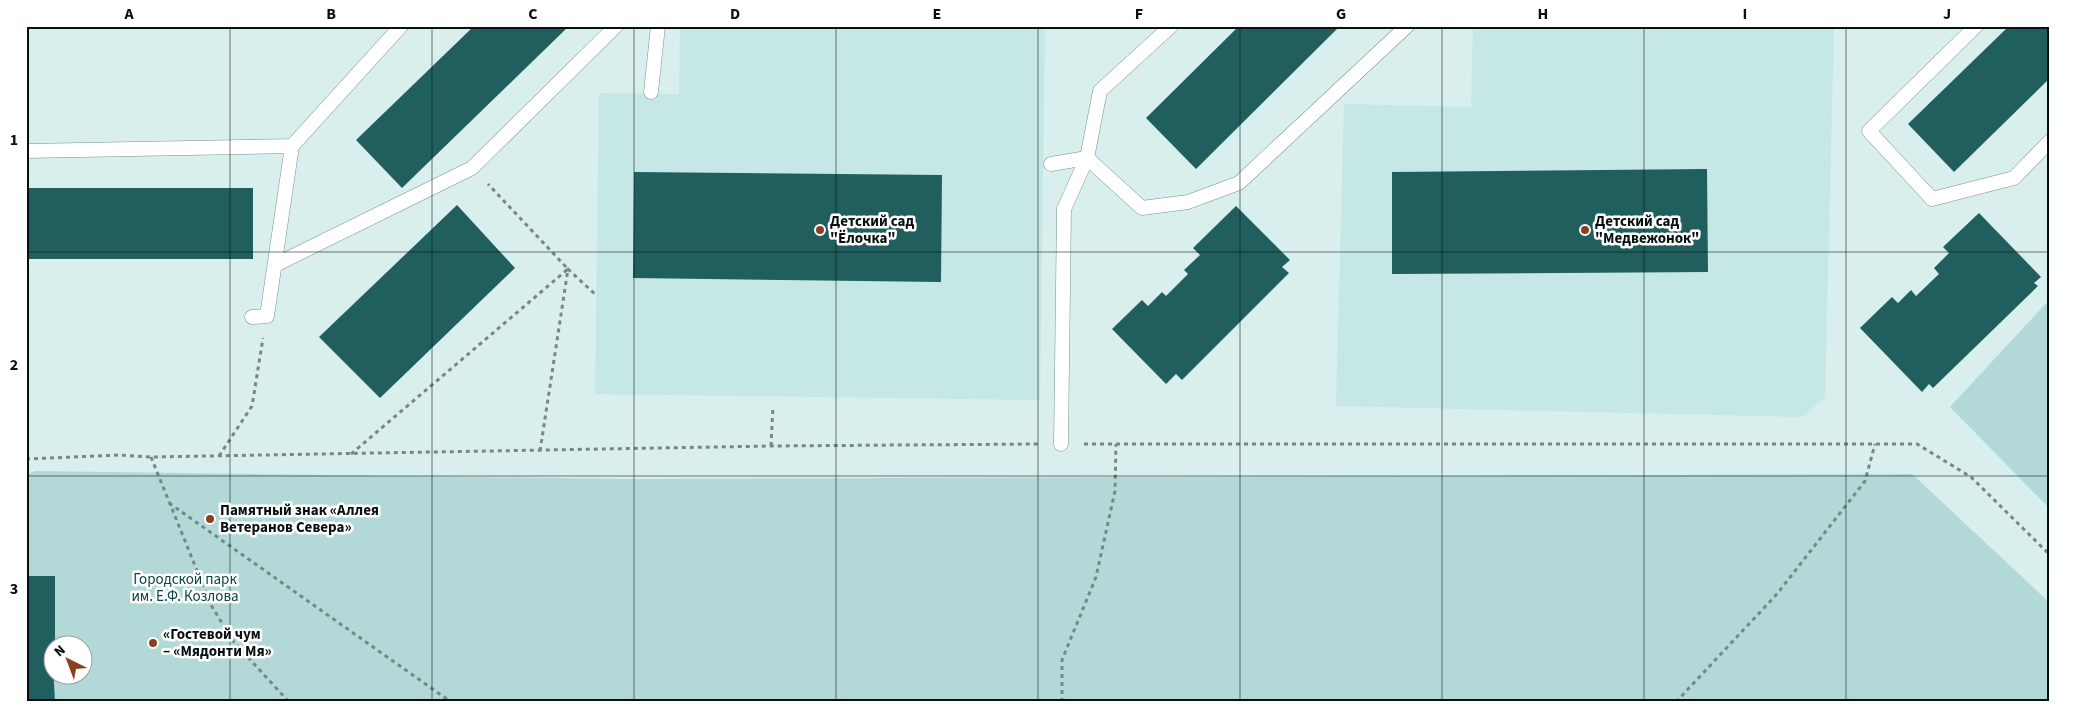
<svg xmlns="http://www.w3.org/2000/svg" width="2076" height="728" viewBox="0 0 2076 728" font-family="'Source Sans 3',sans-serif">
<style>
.built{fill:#c5e7e5}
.green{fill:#b2d9d7;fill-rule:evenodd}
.building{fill:#205f5d}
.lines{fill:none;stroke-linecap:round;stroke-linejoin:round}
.lane-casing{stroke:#7a908f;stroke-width:15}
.path{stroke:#778786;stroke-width:3;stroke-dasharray:4 4;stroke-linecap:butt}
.lane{stroke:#fff;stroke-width:14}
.grid{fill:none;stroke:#081010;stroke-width:1;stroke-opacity:0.55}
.poi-dot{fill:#8a4122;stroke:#fff;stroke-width:2}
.labels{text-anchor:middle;stroke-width:5;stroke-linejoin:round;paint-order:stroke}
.poi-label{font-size:15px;font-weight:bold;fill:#081010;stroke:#fff;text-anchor:start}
.park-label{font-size:15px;fill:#094342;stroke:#fff}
.neatline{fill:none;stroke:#081010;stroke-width:2}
.grid-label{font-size:16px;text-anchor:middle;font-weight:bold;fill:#081010}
</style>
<rect width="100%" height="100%" fill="#d8efee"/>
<path class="built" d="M680 26 1045 28 1040 400 595 394 599 93 679 94Z
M1473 26H1834L1825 397 1802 417 1336 406 1344 104 1471 107Z"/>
<path class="green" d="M2050 299V509L1950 407Z
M35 471 629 479 1912 474 2050 603V702H26V475ZM52 646H82V676H52Z"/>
<path class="building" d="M474 26H569L402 188 356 140Z
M1239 26H1340L1196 169 1146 118Z
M2009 26H2050V78L1954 172 1908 124Z
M1707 169 1708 272 1392 274V172Z
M634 172 942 175 941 282 633 278Z
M26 188H253V259H26Z
M457 205 515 268 380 398 319 337Z
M1236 206 1290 260 1282 267 1289 273 1182 380 1176 374 1166 384 1112 329 1142 300 1148 306 1162 292 1166 296 1188 274 1184 270 1200 255 1193 248Z
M1979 213 2041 277 2034 283 2038 286 1933 388 1929 384 1922 392 1860 328 1892 297 1898 303 1911 290 1916 296 1939 274 1934 268 1949 253 1943 247Z
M26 576H55V646H52L55 702H26Z"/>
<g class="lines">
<defs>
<path id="lane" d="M1171 26 1100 91 1087 158 1142 208 1188 202 1239 183 1407 26
M1976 26 1869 131 1932 199 2014 178 2050 141
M651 92 658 26
M26 151 292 146
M1051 164 1087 158 1064 209 1061 444
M275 265 472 168 616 26
M252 317 267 316 292 146 401 26"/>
</defs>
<use href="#lane" class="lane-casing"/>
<path class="path" d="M1084 444H1917L1971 477 2050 555
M771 446 773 406
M540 451 568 269 597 296
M351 454 568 269 488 184
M219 456 252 406 263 338
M151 457 211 605 233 641 289 702
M26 459 120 455 151 457 771 446 1038 444
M169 503 451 702
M1062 702V660L1096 577 1115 491 1116 444
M1676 702 1777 594 1865 481 1875 444"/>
<use href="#lane" class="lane"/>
</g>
<path class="grid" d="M230 26V702M432 26V702M634 26V702M836 26V702M1038 26V702M1240 26V702M1442 26V702M1644 26V702M1846 26V702M26 252H2050M26 476H2050"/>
<g class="poi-dot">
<circle cx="820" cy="230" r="5"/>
<circle cx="1585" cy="230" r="5"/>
<circle cx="210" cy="519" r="5"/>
<circle cx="153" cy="643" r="5"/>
</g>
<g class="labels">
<g class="poi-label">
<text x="830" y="226">Детский сад<tspan x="830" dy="17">"Ёлочка"</tspan></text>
<text x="1595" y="226">Детский сад<tspan x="1595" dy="17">"Медвежонок"</tspan></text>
<text x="220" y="515">Памятный знак «Аллея<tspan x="220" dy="17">Ветеранов Севера»</tspan></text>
<text x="163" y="639">«Гостевой чум<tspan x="163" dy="17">– «Мядонти Мя»</tspan></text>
</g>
<g class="park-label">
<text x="185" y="584">Городской парк<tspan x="185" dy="17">им. Е.Ф. Козлова</tspan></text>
</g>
</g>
<rect width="2076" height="728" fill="none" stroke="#ffffff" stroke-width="55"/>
<g transform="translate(68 660) rotate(318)"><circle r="24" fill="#ffffff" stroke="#9c9f9f"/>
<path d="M0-4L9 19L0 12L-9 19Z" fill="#8a4122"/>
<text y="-8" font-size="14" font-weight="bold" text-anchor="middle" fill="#081010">N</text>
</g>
<rect x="28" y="28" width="2020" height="672" class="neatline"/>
<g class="grid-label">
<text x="129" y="19">A</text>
<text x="331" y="19">B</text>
<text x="533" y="19">C</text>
<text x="735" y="19">D</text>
<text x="937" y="19">E</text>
<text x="1139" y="19">F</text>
<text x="1341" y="19">G</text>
<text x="1543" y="19">H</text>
<text x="1745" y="19">I</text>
<text x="1947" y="19">J</text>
<text x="14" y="145">1</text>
<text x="14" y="370">2</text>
<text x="14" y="594">3</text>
</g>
</svg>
